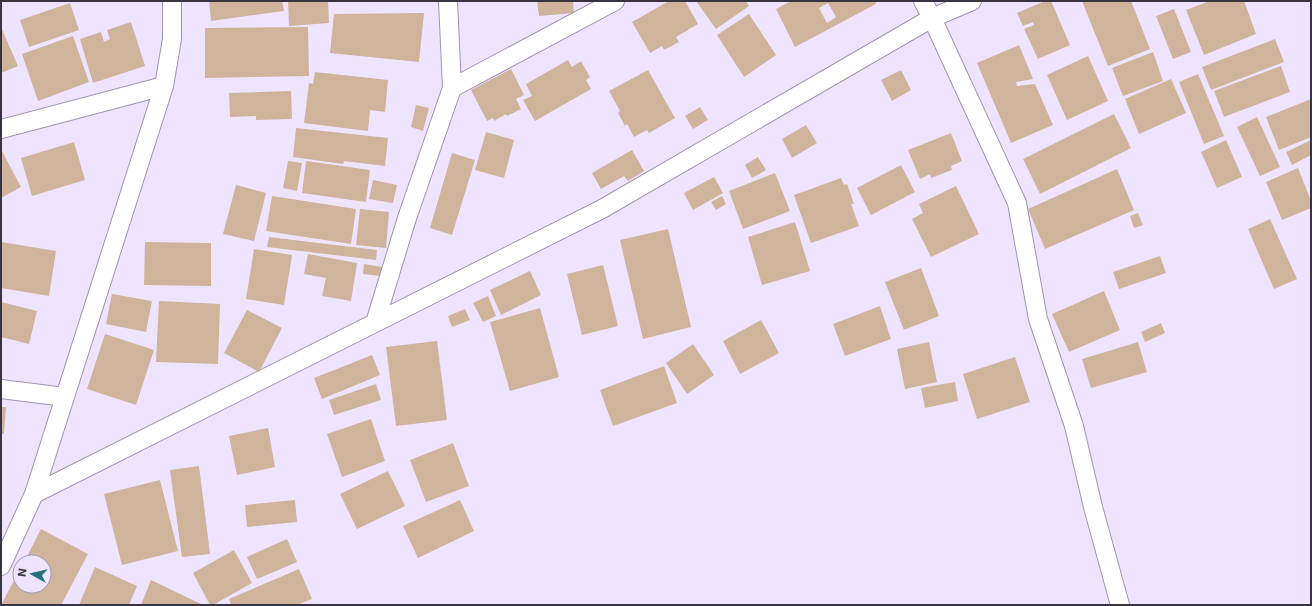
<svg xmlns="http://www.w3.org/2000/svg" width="1312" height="606" viewBox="0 0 1312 606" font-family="Inter,sans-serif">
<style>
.building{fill:#cfb39b;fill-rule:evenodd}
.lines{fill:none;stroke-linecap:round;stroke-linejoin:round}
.minor-casing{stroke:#9f93b2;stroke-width:20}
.minor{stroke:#fff;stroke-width:18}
</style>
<rect width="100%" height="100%" fill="#efe4ff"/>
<path class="building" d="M209 1H282L284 11 211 21Z
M288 1H328L329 23 289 26Z
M537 1H573L574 13 539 16Z
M669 1H685L698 24 676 37 679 42 664 50 662 46 650 53 632 22Z
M696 1H746L749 6 716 29Z
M791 1H875L876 4 795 47 776 9ZM828 3 836 17 827 23 819 8Z
M1045 1H1051L1070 45 1038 59 1024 29 1034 25 1033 22 1023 26 1017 13Z
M1082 1H1131L1150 49 1108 66Z
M1210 1H1244L1256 34 1204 55 1186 10Z
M70 3 79 30 29 47 20 20Z
M1174 9 1191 52 1173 59 1156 16Z
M424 13 419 62 330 53 334 14Z
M749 14 776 55 744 77 717 35Z
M131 22 145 66 93 83 80 39 101 32 104 42 110 39 107 30Z
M1 27 18 66 1 73Z
M308 27 309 76 205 78V28Z
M73 36 89 82 38 101 22 54Z
M1275 39 1284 62 1211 90 1202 67Z
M1019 45 1033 79 1016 82 1017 86 1035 84 1053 125 1011 143 977 63Z
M1153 52 1163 81 1123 96 1112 68Z
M1088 56 1108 101 1067 120 1047 75Z
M568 60 572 67 581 61 590 77 586 80 591 89 535 121 523 100 532 96 526 84Z
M1281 66 1290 92 1224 117 1214 91Z
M511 69 524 95 516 99 521 109 507 116 506 114 494 121 493 118 487 121 471 90Z
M648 70 675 118 649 133 647 130 634 137 627 124 625 126 618 113 620 111 609 91Z
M901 70 911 90 892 101 881 80Z
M315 72 388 80 385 112 370 110 368 131 304 123 309 83 313 84Z
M1198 74 1224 136 1204 144 1179 82Z
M1171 79 1186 113 1139 134 1125 99Z
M291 91 292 119 256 120V116L230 117 229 93Z
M1311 99V137L1279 150 1266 117Z
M416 105 429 108 423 131 411 127Z
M700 107 708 120 693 129 685 116Z
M1114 114 1131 148 1040 194 1023 159Z
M1257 117 1280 167 1260 176 1237 127Z
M806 125 817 143 792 158 782 139Z
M296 128 388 138 385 166 344 161 343 164 293 157Z
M486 132 514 140 504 178 475 170Z
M951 133 962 161 951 166 952 170 931 178 930 174 920 179 908 150Z
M1226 140 1242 177 1217 188 1201 152Z
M1311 140V155L1292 165 1286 152Z
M74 142 85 180 32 196 21 158Z
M1 149 21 187 1 198Z
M632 150 644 171 628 181 624 176 601 189 592 173Z
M452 153 475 160 452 235 430 228Z
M758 157 766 170 752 178 745 165Z
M288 161 302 163 297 191 283 188Z
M306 161 370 170 366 202 302 193Z
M901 165 915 192 871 215 857 188Z
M1298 168 1311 201V208L1282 220 1266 182Z
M1117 169 1134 210 1045 249 1028 209Z
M775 173 790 211 743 229 729 191Z
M714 177 723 193 693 210 684 193Z
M841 178 844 185 847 184 854 204H851L859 226 811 243 794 195Z
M373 180 397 185 393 203 369 199Z
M236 185 266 193 254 241 223 234Z
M956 186 979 234 931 257 912 219 923 213 919 204Z
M272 196 356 209 351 244 266 231Z
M722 196 726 204 716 210 711 202Z
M360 209 389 212 386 248 356 245Z
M1138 213 1143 225 1134 228 1130 216Z
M1270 219 1297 279 1274 289 1248 229Z
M795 222 810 271 762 285 748 237Z
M668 229 691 327 643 339 620 240Z
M269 237 377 250 376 260 267 247Z
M1 242 56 251 49 296 1 288Z
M145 242 211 243V286L144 285Z
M254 249 292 255 284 305 246 299Z
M308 254 357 263 351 301 322 296 326 278 304 274Z
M1160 256 1166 273 1119 289 1113 272Z
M364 264 382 267 380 276 363 274Z
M603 265 618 326 582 335 567 274Z
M921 268 939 316 904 330 885 282Z
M530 271 541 295 501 315 490 290Z
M1104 291 1120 330 1069 352 1052 314Z
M112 294 152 301 146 332 106 324Z
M488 296 496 316 483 322 473 303Z
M159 301 220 304 218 364 156 362Z
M1 302 37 311 29 344 1 337Z
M880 306 891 339 845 356 833 324Z
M540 308 559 377 510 391 490 322Z
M465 309 470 320 452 327 448 316Z
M247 310 282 328 259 372 224 353Z
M761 320 779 353 740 374 723 341Z
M1161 323 1165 333 1145 342 1141 332Z
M105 334 154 350 136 405 87 389Z
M437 341 447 420 396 426 386 347Z
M929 342 937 382 905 389 897 349Z
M1138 342 1147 372 1091 388 1082 359Z
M693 344 714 375 687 394 666 363Z
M372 355 380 375 322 399 314 378Z
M1015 357 1030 402 977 419 963 374Z
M664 366 677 403 613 426 600 390Z
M955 382 958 401 925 408 921 388Z
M376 384 381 400 334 415 329 400Z
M1 407H6L4 434H1Z
M371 419 385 461 342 477 327 434Z
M268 428 275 467 237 475 229 436Z
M453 443 469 486 426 502 410 460Z
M199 466 210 554 182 557 170 470Z
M388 471 405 506 357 529 340 494Z
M160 480 178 551 122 565 104 494Z
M295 500 297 522 247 527 245 505Z
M460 500 474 531 418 558 403 526Z
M41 529 88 554 61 605H1L20 569V586H44V562H24Z
M287 539 297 562 257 579 247 557Z
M234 550 252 583 213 605H210L193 573Z
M95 567 137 586 129 605H79Z
M299 569 312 599 297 605H231L229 599Z
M151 580 203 605H141Z"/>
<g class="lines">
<defs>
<path id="minor" d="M923 1 932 18 1017 203 1038 319 1074 426 1093 507 1120 605
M452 88 615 1
M1 129 164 86
M375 323 407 218 452 88 448 1
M1 389 65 397
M34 494 602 209 932 18 972 1
M1 566 34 494 164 86 172 39V1"/>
</defs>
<use href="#minor" class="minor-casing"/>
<use href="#minor" class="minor"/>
</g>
<rect width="1312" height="606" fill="none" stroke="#383340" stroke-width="4"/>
<g transform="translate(32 574) rotate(278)"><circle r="19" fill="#efe4ff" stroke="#a69db3"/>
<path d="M0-3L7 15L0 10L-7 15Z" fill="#276f7a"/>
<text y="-6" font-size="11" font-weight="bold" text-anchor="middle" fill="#383340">N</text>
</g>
</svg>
